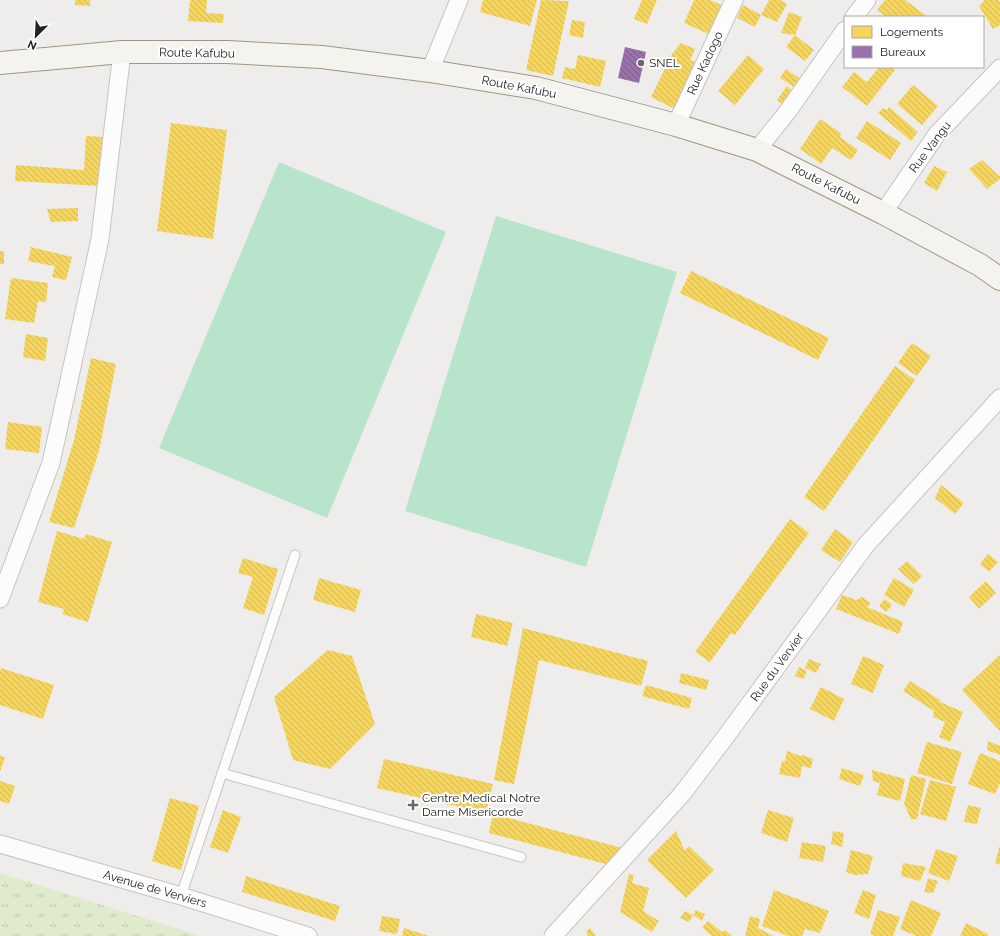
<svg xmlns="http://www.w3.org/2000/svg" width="1000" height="936" viewBox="0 0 1000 936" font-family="Raleway,sans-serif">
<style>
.grass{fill:url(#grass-tufts)}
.pitch{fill:#b9e4cc}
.homes{fill:url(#homes-back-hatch)}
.offices{fill:url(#offices-back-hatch)}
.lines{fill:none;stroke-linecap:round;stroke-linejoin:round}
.service-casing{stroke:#c5c4c3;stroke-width:11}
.minor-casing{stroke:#c5c4c3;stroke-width:19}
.secondary-casing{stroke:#9a9883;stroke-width:24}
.service{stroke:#fdfcfc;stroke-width:9}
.minor{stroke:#fdfcfc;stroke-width:17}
.secondary{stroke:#f4f3ee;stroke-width:22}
.poi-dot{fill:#6a6968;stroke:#fff;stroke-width:1.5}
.labels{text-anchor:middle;stroke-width:4;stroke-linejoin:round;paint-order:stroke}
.street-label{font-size:12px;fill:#222;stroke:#fff}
.poi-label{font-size:12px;fill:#222;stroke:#fff;text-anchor:start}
</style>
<defs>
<pattern id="grass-tufts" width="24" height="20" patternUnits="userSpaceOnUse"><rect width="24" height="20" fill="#e0eacc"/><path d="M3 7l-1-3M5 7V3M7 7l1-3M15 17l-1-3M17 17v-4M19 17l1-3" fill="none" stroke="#c0c8af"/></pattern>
<pattern id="homes-back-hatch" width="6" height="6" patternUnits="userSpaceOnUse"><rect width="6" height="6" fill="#f6d55c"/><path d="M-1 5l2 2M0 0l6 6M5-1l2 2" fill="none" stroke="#d3b750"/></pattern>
<pattern id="offices-back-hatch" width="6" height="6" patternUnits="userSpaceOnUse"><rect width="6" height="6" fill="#9970ab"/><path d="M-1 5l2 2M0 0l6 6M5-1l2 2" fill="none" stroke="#7c5c8b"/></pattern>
</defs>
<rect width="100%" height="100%" fill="#efedeb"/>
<path class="grass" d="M0 873 201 936H0Z"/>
<path class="pitch" d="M279 162 446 232 327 518 159 448Z
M496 216 677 272 586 567 405 511Z"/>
<path class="homes" d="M75 0H90V6L75 5Z
M190 0H207L206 13 224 14 223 23 188 21Z
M483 0H537L530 26 480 12Z
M541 0 569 1 553 76 526 70Z
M642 0H657L647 24 634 19Z
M694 0H710L724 6 711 35 684 23Z
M769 0H780L787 4 777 22 761 15Z
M885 0H905L928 17H886L877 10Z
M985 0H998L1000 2V25L993 29 979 6Z
M743 5 761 15 755 27 737 18Z
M789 12 802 17 795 35 781 33Z
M572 20 585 22 583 38 569 35Z
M795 35 814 50 805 61 786 47Z
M681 43 695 49 690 60 697 63 675 109 651 97 672 54Z
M578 55 606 61 600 87 562 78 565 67 575 69Z
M748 55 764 69 735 105 718 91Z
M879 67H891L895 70 867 106 842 87 854 72 867 82Z
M786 69 803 81 797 89 780 78Z
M913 85 938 106 922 125 897 104Z
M787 86 795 93 785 106 777 100Z
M889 107 918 132 911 141 878 113 883 108 887 110Z
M820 119 841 133 840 137 858 150 851 160 832 148 821 164 800 149Z
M867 121 901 143 890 160 856 138Z
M171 123 227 130 213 239 157 231Z
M86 136 103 137 100 186 15 181 16 165 84 170Z
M982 160 1000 177V179L987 189 969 169Z
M934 166 947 172 937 191 924 183Z
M78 208V221L51 222 47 209Z
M31 247 72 257 66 280 52 277 56 262 54 266 28 261Z
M0 251H4V264H0Z
M691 271 829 338 818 360 680 293Z
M11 278 48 283 46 302 38 301 34 323 5 319Z
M26 334 48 338 45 361 23 357Z
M912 343 931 356 917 376 898 363Z
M91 358 116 364 99 451 74 528 49 522 74 440Z
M895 366 915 380 824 511 804 497Z
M8 422 42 427 39 453 5 449Z
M941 485 964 503 955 514 935 498Z
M790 519 809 533 735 635 731 633 710 662 695 652Z
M835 529 853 542 840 562 821 550Z
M57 531 84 539 86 534 112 542 88 622 62 614 64 609 38 602Z
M988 554 998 562 989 572 980 564Z
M243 558 278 569 264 615 243 608 253 577 238 573Z
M907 561 922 576 914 584 898 569Z
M319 578 361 590 355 612 313 600Z
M894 578 914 590 904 607 884 595Z
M986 581 996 593 979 609 969 597Z
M842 595 856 600 862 597 871 603 867 607 903 622 899 634 836 609Z
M885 599 892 605 886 612 879 606Z
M476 614 513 623 507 646 471 637Z
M523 628 648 661 641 686 539 660 514 784 494 780Z
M328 650 352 656 375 724 330 769 293 760 274 697Z
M1000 655V731L962 690Z
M863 656 884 665 873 693 851 684Z
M809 659 821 664 816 673 805 668Z
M799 667 807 671 803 679 795 676Z
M1 668 54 685 43 719 0 705V672Z
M681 673 709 680 706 690 679 683Z
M910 681 940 700V702L963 712 950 742 939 737 945 722 933 717 934 711 903 691Z
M646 685 692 698 689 709 642 696Z
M821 687 844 699 834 721 810 709Z
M988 741 1000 746V755L987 750Z
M927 742 962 752 952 784 917 773Z
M787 751 800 756 803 755 813 759 811 768 802 766 800 778 779 774 782 761 785 762Z
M980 753 1000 761V783L995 794 968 784Z
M0 756 5 757 0 772Z
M384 759 493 784 486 813 377 788Z
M842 768 864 775 860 786 839 779Z
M872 770 905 779 900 801 877 795 880 783 873 781Z
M911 775 926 779 917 819H911L904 804Z
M930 780 956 787 946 821 920 814Z
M0 781 15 786 9 804 0 801Z
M170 798 199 806 181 870 152 861Z
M968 805 981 808 977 824 964 822Z
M223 810 241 817 228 853 210 847Z
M768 810 794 818 787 842 761 833Z
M493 814 630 850 613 866 489 833Z
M676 831 685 851 689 846 714 870 686 898 647 860Z
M833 831 844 833 842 847 831 844Z
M802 842 826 846 823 862 799 858Z
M1000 845V865L995 863Z
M936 849 958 856 949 881 928 873Z
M851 850 873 856 868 874 855 875 846 872Z
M903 863 926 867 920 881 901 876Z
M629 874 634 875 632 883 649 888 643 911 659 921 652 932 620 912Z
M246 876 340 906 335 921 242 892Z
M928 878 938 881 933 893 924 892Z
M774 890 829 911 820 933 805 929 802 936H788L762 926Z
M863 890 876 895 869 919 854 913Z
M911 900 941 913 931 936H916L900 929Z
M696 910 705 914 702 921 693 915Z
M878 910 900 917 893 936H875L870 934Z
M685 911 693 915 689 922 680 918Z
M382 916 400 919 397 934 379 931Z
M750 916 760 919 758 928 774 936H745Z
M708 921 722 932 725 930 732 936H712L702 927Z
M966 923 988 934V936H960Z
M404 928 429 936H402Z
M590 928 596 936H588L586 932Z"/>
<path class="offices" d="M625 47 646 52 639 83 618 78Z"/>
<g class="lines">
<defs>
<path id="service" d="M222 773 521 857
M181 896 295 555"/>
<path id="minor" d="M854 17 867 0
M430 71 459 0
M676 125 734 0
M757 150 788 111 845 30
M883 213 937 134 1000 68
M0 599 51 463 100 239 122 52
M0 844 181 896 308 936
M553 936 682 794 727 735 866 545 1000 398"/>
<path id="secondary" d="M0 63 122 52H227L322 57 430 71 536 88 676 125 757 150 883 213 980 265 1000 279"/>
</defs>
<use href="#service" class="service-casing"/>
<use href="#minor" class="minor-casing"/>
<use href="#secondary" class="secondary-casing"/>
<use href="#service" class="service"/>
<use href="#minor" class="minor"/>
<use href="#secondary" class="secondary"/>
</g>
<g class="poi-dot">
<circle cx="641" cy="63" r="4"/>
<path d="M411 799h4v4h4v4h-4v4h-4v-4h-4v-4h4z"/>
</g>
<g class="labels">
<g class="street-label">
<text transform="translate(197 53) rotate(1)" y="4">Route Kafubu</text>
<text transform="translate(705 63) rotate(-65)" y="4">Rue Kadogo</text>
<text transform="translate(519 87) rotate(11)" y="4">Route Kafubu</text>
<text transform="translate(930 147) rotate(-53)" y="4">Rue Vangu</text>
<text transform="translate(826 184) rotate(27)" y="4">Route Kafubu</text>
<text transform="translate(777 667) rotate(-54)" y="4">Rue du Vervier</text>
<text transform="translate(155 889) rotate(16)" y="4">Avenue de Verviers</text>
</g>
<g class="poi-label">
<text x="649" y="67">SNEL</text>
<text x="422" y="802">Centre Medical Notre<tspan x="422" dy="14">Dame Misericorde</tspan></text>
</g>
</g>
<rect x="844" y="16" width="140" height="52" fill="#ffffff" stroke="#a7a7a7"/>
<rect x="852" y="26" width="20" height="12" fill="#f6d55c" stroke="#a7a7a7"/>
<text x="880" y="36" font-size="12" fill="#222222">Logements</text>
<rect x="852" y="46" width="20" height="12" fill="#9970ab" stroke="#a7a7a7"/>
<text x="880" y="56" font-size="12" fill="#222222">Bureaux</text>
<g transform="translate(36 36) rotate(204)" stroke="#ffffff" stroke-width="3" paint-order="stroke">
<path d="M0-3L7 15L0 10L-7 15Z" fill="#222222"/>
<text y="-6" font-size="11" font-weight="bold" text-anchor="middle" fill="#222222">N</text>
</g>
</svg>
